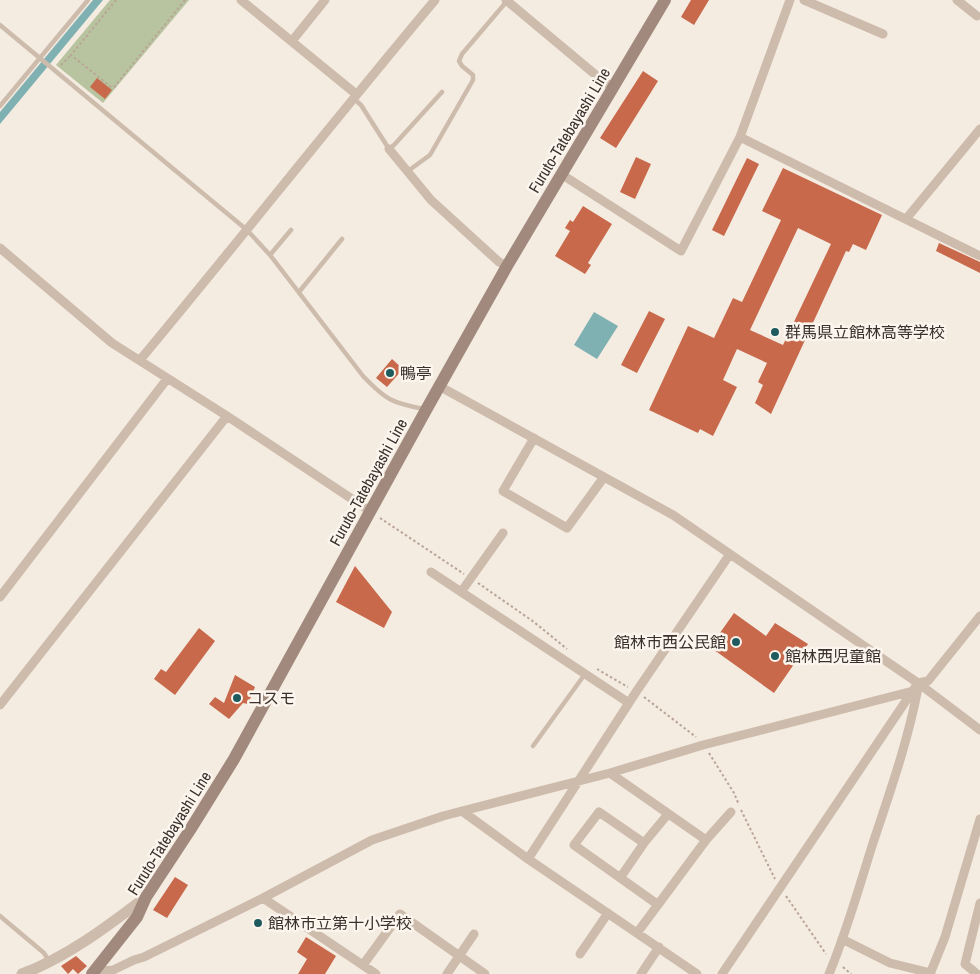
<svg xmlns="http://www.w3.org/2000/svg" width="980" height="974" viewBox="0 0 980 974" font-family="'Archivo Narrow','Noto Sans JP',sans-serif">
<style>
.green{fill:#b8c4a0}
.water{fill:#7fb0b2}
.building{fill:#c8694b;fill-rule:evenodd}
.lines{fill:none;stroke-linecap:round;stroke-linejoin:round}
.path{stroke:#b9a596;stroke-width:2;stroke-dasharray:2.5 2.5;stroke-linecap:butt}
.service{stroke:#cdbbac;stroke-width:4.5}
.minor{stroke:#cdbbac;stroke-width:9}
.tertiary{stroke:#cdbbac;stroke-width:11}
.secondary{stroke:#a18a7d;stroke-width:12}
.poi-dot{fill:#1f5a5e;stroke:#fbf5ee;stroke-width:2}
.labels{text-anchor:middle;stroke-width:5;stroke-linejoin:round;paint-order:stroke}
.street-label{font-size:16px;fill:#3b302b;stroke:#fbf5ee}
.poi-label{font-size:16px;fill:#3b302b;stroke:#fbf5ee;text-anchor:start}
</style>
<rect width="100%" height="100%" fill="#f4ebe1"/>
<path class="green" d="M110 0H189L103 103 56 65Z"/>
<path class="water" d="M93 0H103L0 124V112Z
M594 312 618 326 597 359 574 345Z"/>
<path class="building" d="M691 0H709L694 25 681 17Z
M643 71 658 81 616 148 600 138Z
M97 78 112 90 105 99 90 87Z
M636 157 651 164 635 199 620 192Z
M747 158 759 164 724 236 712 230Z
M783 168 882 215 866 250 853 244 849 252 846 251 771 414 755 403 763 385 758 382 767 363 737 349 723 380 737 387 713 436 700 429 698 433 649 410 688 326 714 338 733 298 742 302 781 220 762 211ZM798 228 831 244 783 345 750 330Z
M583 206 612 224 588 263 591 265 585 274 555 256 570 231 565 228 570 220 573 222Z
M939 243 980 262V273L936 251Z
M649 311 665 319 637 373 621 365Z
M392 359 403 369 387 387 376 378Z
M355 566 392 612 384 628 336 602Z
M734 613 766 636 775 623 808 644 774 693 710 647Z
M199 628 215 641 175 695 154 679 161 669 166 672Z
M235 675 255 687 248 704 243 703 229 719 209 704 215 697 224 703Z
M175 877 188 885 167 918 153 910Z
M306 937 336 956 325 974H298L307 959 297 952Z
M76 956 87 966 78 974 73 969 68 974 61 966Z"/>
<g class="lines">
<path class="path" d="M116 0 71 55 111 87H114L185 0
M61 65 71 55
M380 518 464 574
M478 583 534 622 567 649
M597 669 628 687
M644 697 696 737
M709 753 734 793 739 805
M741 810 775 879
M786 896 826 954
M843 967 851 974"/>
<path class="service" d="M0 25 247 230 270 255 363 376C386 400 392 403 424 409
M353 98 361 105 389 149 394 145 442 92
M0 106 88 0
M408 171 430 155 473 80V75L462 66 459 61 462 54 507 1
M270 255 291 230
M299 292 342 239
M533 746 585 674
M0 916 44 953 49 961"/>
<path class="minor" d="M241 0 356 94
M506 0 603 81 614 88
M804 0 883 34
M957 0 977 16
M292 41 325 0
M740 137 980 256
M389 149 431 200 499 262 507 266
M561 174 681 251 740 137 790 0
M906 219 980 129
M0 248 112 343 227 416 370 511
M140 360C239 241 335 119 435 0
M439 386 673 515 918 683 980 730
M534 438 503 491 567 528 604 477
M431 572 629 703
M461 592 503 533
M0 597 167 379
M0 705 227 416
M610 773 706 840
M462 811 528 859 697 974
M528 859 636 692 730 554
M620 878 644 843
M263 898 376 974
M657 904 574 845 599 812 644 843 668 814
M637 933 706 840 731 812
M842 939 890 963 931 973
M580 954 608 913
M363 965 400 914 485 974
M94 972 113 970 134 960 144 957 263 898 372 840 443 816 610 773 703 745 913 691
M447 974 474 934
M641 974 659 947
M722 974 918 683 928 681 980 616
M829 974C847 931 859 887 873 843 890 792 908 741 918 688
M930 974 945 937 980 819
M977 974 965 964 980 903"/>
<path class="tertiary" d="M22 974C67 957 108 926 146 897"/>
<path class="secondary" d="M92 974 137 917 146 897 190 830 234 759 426 410 507 266 665 0"/>
</g>
<g class="poi-dot">
<circle cx="775" cy="332" r="5"/>
<circle cx="390" cy="373" r="5"/>
<circle cx="736" cy="642" r="5"/>
<circle cx="775" cy="656" r="5"/>
<circle cx="237" cy="698" r="5"/>
<circle cx="258" cy="923" r="5"/>
</g>
<g class="labels">
<g class="street-label">
<text transform="translate(569 130) rotate(-59)" y="6">Furuto-Tatebayashi Line</text>
<text transform="translate(368 482) rotate(-61)" y="6">Furuto-Tatebayashi Line</text>
<text transform="translate(169 833) rotate(-58)" y="6">Furuto-Tatebayashi Line</text>
</g>
<g class="poi-label">
<text x="785" y="338">群馬県立館林高等学校</text>
<text x="400" y="379">鴨亭</text>
<text x="726" y="648" text-anchor="end">館林市西公民館</text>
<text x="785" y="662">館林西児童館</text>
<text x="247" y="704">コスモ</text>
<text x="268" y="929">館林市立第十小学校</text>
</g>
</g>
</svg>
